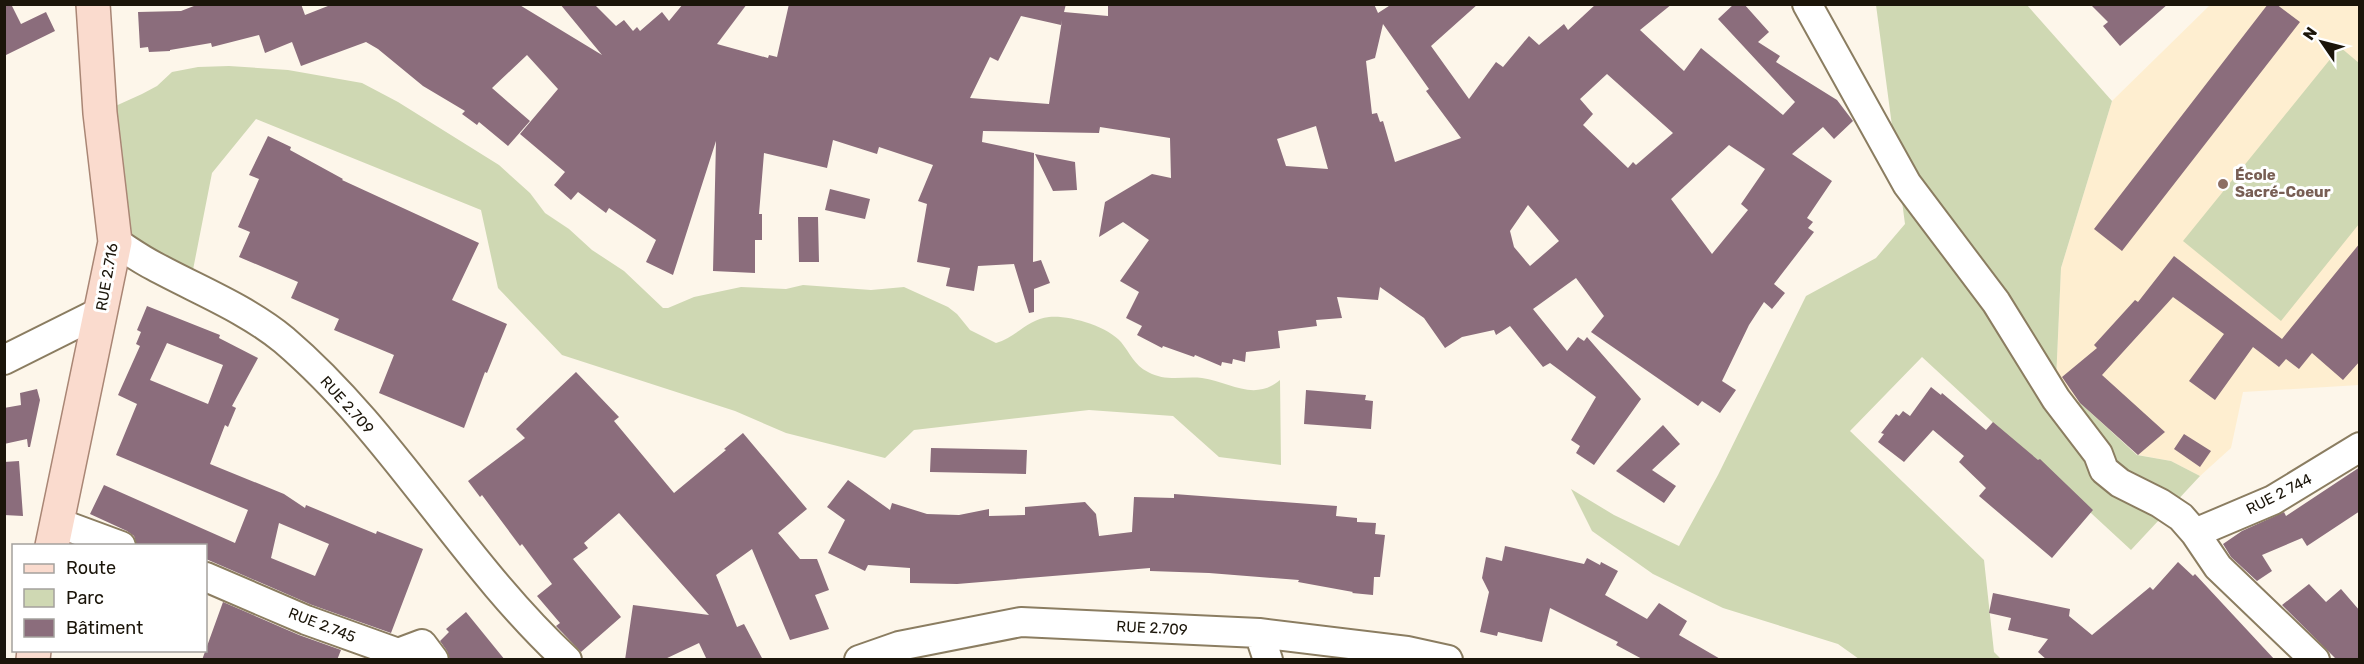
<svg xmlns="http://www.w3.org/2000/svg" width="2364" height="664" viewBox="0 0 2364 664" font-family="Rubik,sans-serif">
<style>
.built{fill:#feeed0}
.green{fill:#cfd8b3}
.building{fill:#8b6d7c;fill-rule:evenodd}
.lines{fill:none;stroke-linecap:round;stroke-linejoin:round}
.minor-casing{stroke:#8b7d61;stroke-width:32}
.major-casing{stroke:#a98675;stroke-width:36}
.minor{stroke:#fff;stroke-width:28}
.major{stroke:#fadbce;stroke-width:33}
.education-dot{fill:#8d6e63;stroke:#fff;stroke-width:2}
.labels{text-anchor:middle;stroke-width:6;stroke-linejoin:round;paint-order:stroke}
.education-label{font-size:15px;font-weight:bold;fill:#785e54;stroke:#fff;text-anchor:start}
.street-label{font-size:15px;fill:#1b150a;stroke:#fff}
</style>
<rect width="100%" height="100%" fill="#fdf6ea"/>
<path class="built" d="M2358 4 2359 385 2243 392 2231 448 2200 476 2171 461 2138 455 2056 382 2061 268 2112 101 2210 5Z"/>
<path class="green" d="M1876 5H2027L2112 101 2061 268 2056 381 2137 455 2171 461 2200 476 2131 550 1922 357 1850 431 1984 560 1994 652 2001 659H1859L1838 644 1723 608 1653 574 1592 531 1571 489 1614 515 1679 546 1718 475 1806 296 1876 258 1905 224Z
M2340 47 2359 63V224L2281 321 2183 241Z
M229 66 288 70 362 83 398 102 499 165 530 193 545 213 569 229 592 250 624 271 663 308H668L694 297 741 287 786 289 803 285 871 290 904 287 948 307 957 314 970 330 996 343C1015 338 1028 319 1049 317 1069 315 1107 326 1121 342 1130 353 1134 365 1148 372 1166 382 1183 376 1202 378 1230 382 1254 402 1280 380L1281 465 1219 457 1173 416 1089 410 914 430 885 458 786 433 735 411 562 355 498 288 481 210 256 119 212 173 190 285 115 242 100 113 142 94 157 86 172 72 198 67Z"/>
<path class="building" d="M4 4H11L21 24 46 12 55 31 4 56Z
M199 4H301L305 15 333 4H518L602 55 560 4H594L616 26 624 20 633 31 637 27 640 31 662 12 669 21 683 4H747L717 44 768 58 769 55 777 57 789 4H1066L1064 12 1108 16V4H1374L1378 13 1392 4H1478L1431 46 1469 99 1496 62 1503 67 1529 36 1539 45 1564 24 1568 30 1596 4H1672L1640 30 1684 71 1701 48 1783 115 1795 102 1718 19 1734 4H1744L1769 32 1758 42 1780 56 1776 62 1837 100 1853 121 1834 139 1823 127 1792 154 1832 181 1807 218 1813 222 1808 228 1814 232 1774 284 1785 293 1772 309 1764 302 1749 325 1722 381 1736 390 1720 413 1702 401 1698 406 1591 332 1604 316 1576 278 1533 309 1567 351 1578 337 1584 341 1587 337 1641 399 1594 465 1576 453 1580 446 1571 440 1596 397 1550 363 1543 367 1510 326 1496 335 1494 330 1462 337 1445 348 1424 318 1380 287 1378 300 1337 297 1342 318 1316 320 1317 326 1278 331 1280 348 1246 352 1245 362 1233 359 1232 364 1222 362 1221 366 1195 355 1194 357 1163 346 1162 348 1137 335 1142 326 1126 318 1139 292 1120 281 1149 240 1123 222 1099 237 1105 202 1152 174 1171 178 1170 138 1100 127 1099 133 983 131 982 142 1034 153 1033 262 1041 260 1050 283 1034 289V312L1029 313 1014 264 978 266 974 291 946 286 950 268 917 262 927 204 918 201 933 165 879 147 877 154 833 140 827 168 764 153 759 214H762V240H755V273L713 271 716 141 673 275 646 262 656 240 609 208 606 213 578 192 571 200 554 185 565 172 520 134 558 89 527 55 492 88 530 121 508 146 479 122 477 125 462 114 465 111 423 86 378 49 366 42 301 66 292 42 265 53 259 35 212 47 211 43 170 50V51L149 52 148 47 140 48 138 12 181 11ZM1021 16 1061 25 1062 20 1049 104 970 98 990 57 998 61ZM1383 24 1429 89 1426 91 1461 138 1395 162 1383 121 1380 122 1377 113 1372 114 1366 61 1375 58ZM1607 74 1673 133 1636 165 1633 162 1628 168 1583 125 1593 114 1580 99ZM1316 126 1328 169 1286 166 1277 139ZM1729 145 1765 169 1741 204 1748 210 1712 254 1671 199ZM1528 205 1559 241 1530 266 1514 247 1510 231Z
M2090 4H2168L2120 46 2103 26 2108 22Z
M2268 4H2276L2300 22 2122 251 2094 229Z
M268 136 291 147 290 150 343 179 342 180 479 243 452 300 507 324 487 373 485 372 464 428 379 393 394 355 334 330 339 319 291 298 298 282 239 257 250 232 238 227 259 179 249 175Z
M1035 154 1075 162 1077 190 1053 191Z
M830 189 870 199 865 219 825 210Z
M798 217H818L819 262H799Z
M2360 243V361L2343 380 2312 353 2299 369 2286 359 2279 367 2253 347 2215 400 2189 381 2224 334 2173 297 2102 375 2165 432 2138 455 2080 403 2062 377 2097 348 2094 345 2135 300 2138 302 2174 256 2282 339Z
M147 306 220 335 219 338 258 358 232 406 236 408 228 427 225 425 210 464 284 494 305 508 306 505 376 534 377 531 423 549 391 633 312 605 206 559V546H137L134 536 127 531 90 514 104 485 235 543 248 510 116 455 137 404 118 395 140 346 136 344 141 332 137 330ZM167 343 223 365 208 404 150 380ZM279 523 329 544 315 576 271 558Z
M576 372 619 417 614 421 674 493 726 450 724 449 743 433 807 509 778 533 800 559H817L829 590 815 595 829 629 790 640 752 549 716 575 737 627 744 624 763 660H707L699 643 663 660H625L633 605 709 615 619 513 584 543 588 548 573 559 621 617 581 652 556 626 560 623 537 596 552 584 522 544 520 546 482 495 480 497 468 481 525 438 516 429Z
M1931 387 1941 395 1942 393 1986 430 1993 422 2038 460 2040 459 2093 510 2052 558 1979 496 1986 488 1959 462 1964 456 1933 430 1904 462 1878 442 1884 434 1881 433 1896 414 1899 416 1903 411 1910 416Z
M37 389 40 400 30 447H28L27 439 4 444V408L21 405 20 393Z
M1306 390 1366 395 1365 400 1373 401 1371 429 1304 424Z
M1663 425 1680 444 1652 470 1676 486 1664 503 1616 471Z
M2184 434 2211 451 2200 467 2174 449Z
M931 448 1027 450 1026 474 930 472Z
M19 461 23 516 4 515V462Z
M2360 467V511L2307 546 2302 538 2262 555 2272 571 2257 581 2231 557 2223 544 2242 531 2284 512 2286 516Z
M848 480 890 510 892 503 927 514 959 515 989 509V516L1025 515V507L1085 502 1096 514 1099 536 1132 532 1134 497 1174 498V494L1337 506 1336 516 1357 518V522L1376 523 1375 534 1385 535 1380 577H1374L1373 595 1352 593 1353 592 1298 582 1299 580 1209 573 1150 571V568L957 584 910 583V568L868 565 865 571 828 553 845 520 827 507Z
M1505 546 1584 564 1587 558 1600 565 1601 562 1618 571 1605 595 1647 619 1659 603 1687 621 1679 635 1722 660H1644L1616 645 1618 642 1550 608 1542 642 1498 632 1497 636 1480 632 1489 592 1482 578 1486 557 1502 561Z
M2178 562 2193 576 2195 574 2275 660H2047L2038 652 2048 639 2008 630 2011 618 1989 613 1993 593 2070 609 2069 616 2092 635 2150 587 2153 590Z
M2309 584 2326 602 2341 589 2360 611V660H2337L2282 605Z
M223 602 299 635 341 650 337 660H202Z
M466 612 505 660H450L447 651 440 641 449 632 446 629Z"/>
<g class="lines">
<defs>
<path id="minor" d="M1807 4 1907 184 1996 302 2056 399 2098 454 2104 470 2120 483 2160 503 2181 517 2195 533 2218 567 2315 660
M115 242C128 250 140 259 154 266 198 290 245 308 284 340 393 433 462 563 567 660
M4 360 102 311
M56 522 121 546
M2195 533 2273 500 2360 447
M206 577 306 620 398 653 422 644 434 660
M1259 633 1268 660
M859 660 899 646 1021 622 1259 633 1407 651 1448 660"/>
<path id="major" d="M52 546 115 242 100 113 93 4
M33 660 34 650"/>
</defs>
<use href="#minor" class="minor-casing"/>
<use href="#major" class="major-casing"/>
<use href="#minor" class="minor"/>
<use href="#major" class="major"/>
</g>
<circle class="education-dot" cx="2223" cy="184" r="6"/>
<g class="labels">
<g class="education-label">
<text x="2235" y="180">École<tspan x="2235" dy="17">Sacré-Coeur</tspan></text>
</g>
<g class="street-label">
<text transform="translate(107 277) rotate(-80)" y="5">RUE 2.716</text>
<text transform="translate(347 405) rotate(48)" y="5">RUE 2.709</text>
<text transform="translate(2279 494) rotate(-27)" y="5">RUE 2 744</text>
<text transform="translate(322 625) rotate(21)" y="5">RUE 2.745</text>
<text transform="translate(1152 628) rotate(3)" y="5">RUE 2.709</text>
</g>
</g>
<rect width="2364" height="664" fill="none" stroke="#1b150a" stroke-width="12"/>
<rect x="12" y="544" width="195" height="108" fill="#ffffff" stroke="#a4a19d" stroke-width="1.5"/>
<rect x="24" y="564" width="30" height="9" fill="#fadbce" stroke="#a4a19d" stroke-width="1.5"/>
<text x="66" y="574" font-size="18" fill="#1b150a">Route</text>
<rect x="24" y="589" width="30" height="18" fill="#cfd8b3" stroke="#a4a19d" stroke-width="1.5"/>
<text x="66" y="604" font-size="18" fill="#1b150a">Parc</text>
<rect x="24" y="619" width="30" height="18" fill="#8b6d7c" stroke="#a4a19d" stroke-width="1.5"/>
<text x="66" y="634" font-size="18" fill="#1b150a">Bâtiment</text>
<g transform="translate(2322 42) rotate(305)" stroke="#ffffff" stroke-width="4.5" paint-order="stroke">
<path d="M0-4.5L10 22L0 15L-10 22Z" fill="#1b150a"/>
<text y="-9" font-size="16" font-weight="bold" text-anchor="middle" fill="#1b150a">N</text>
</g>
</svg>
